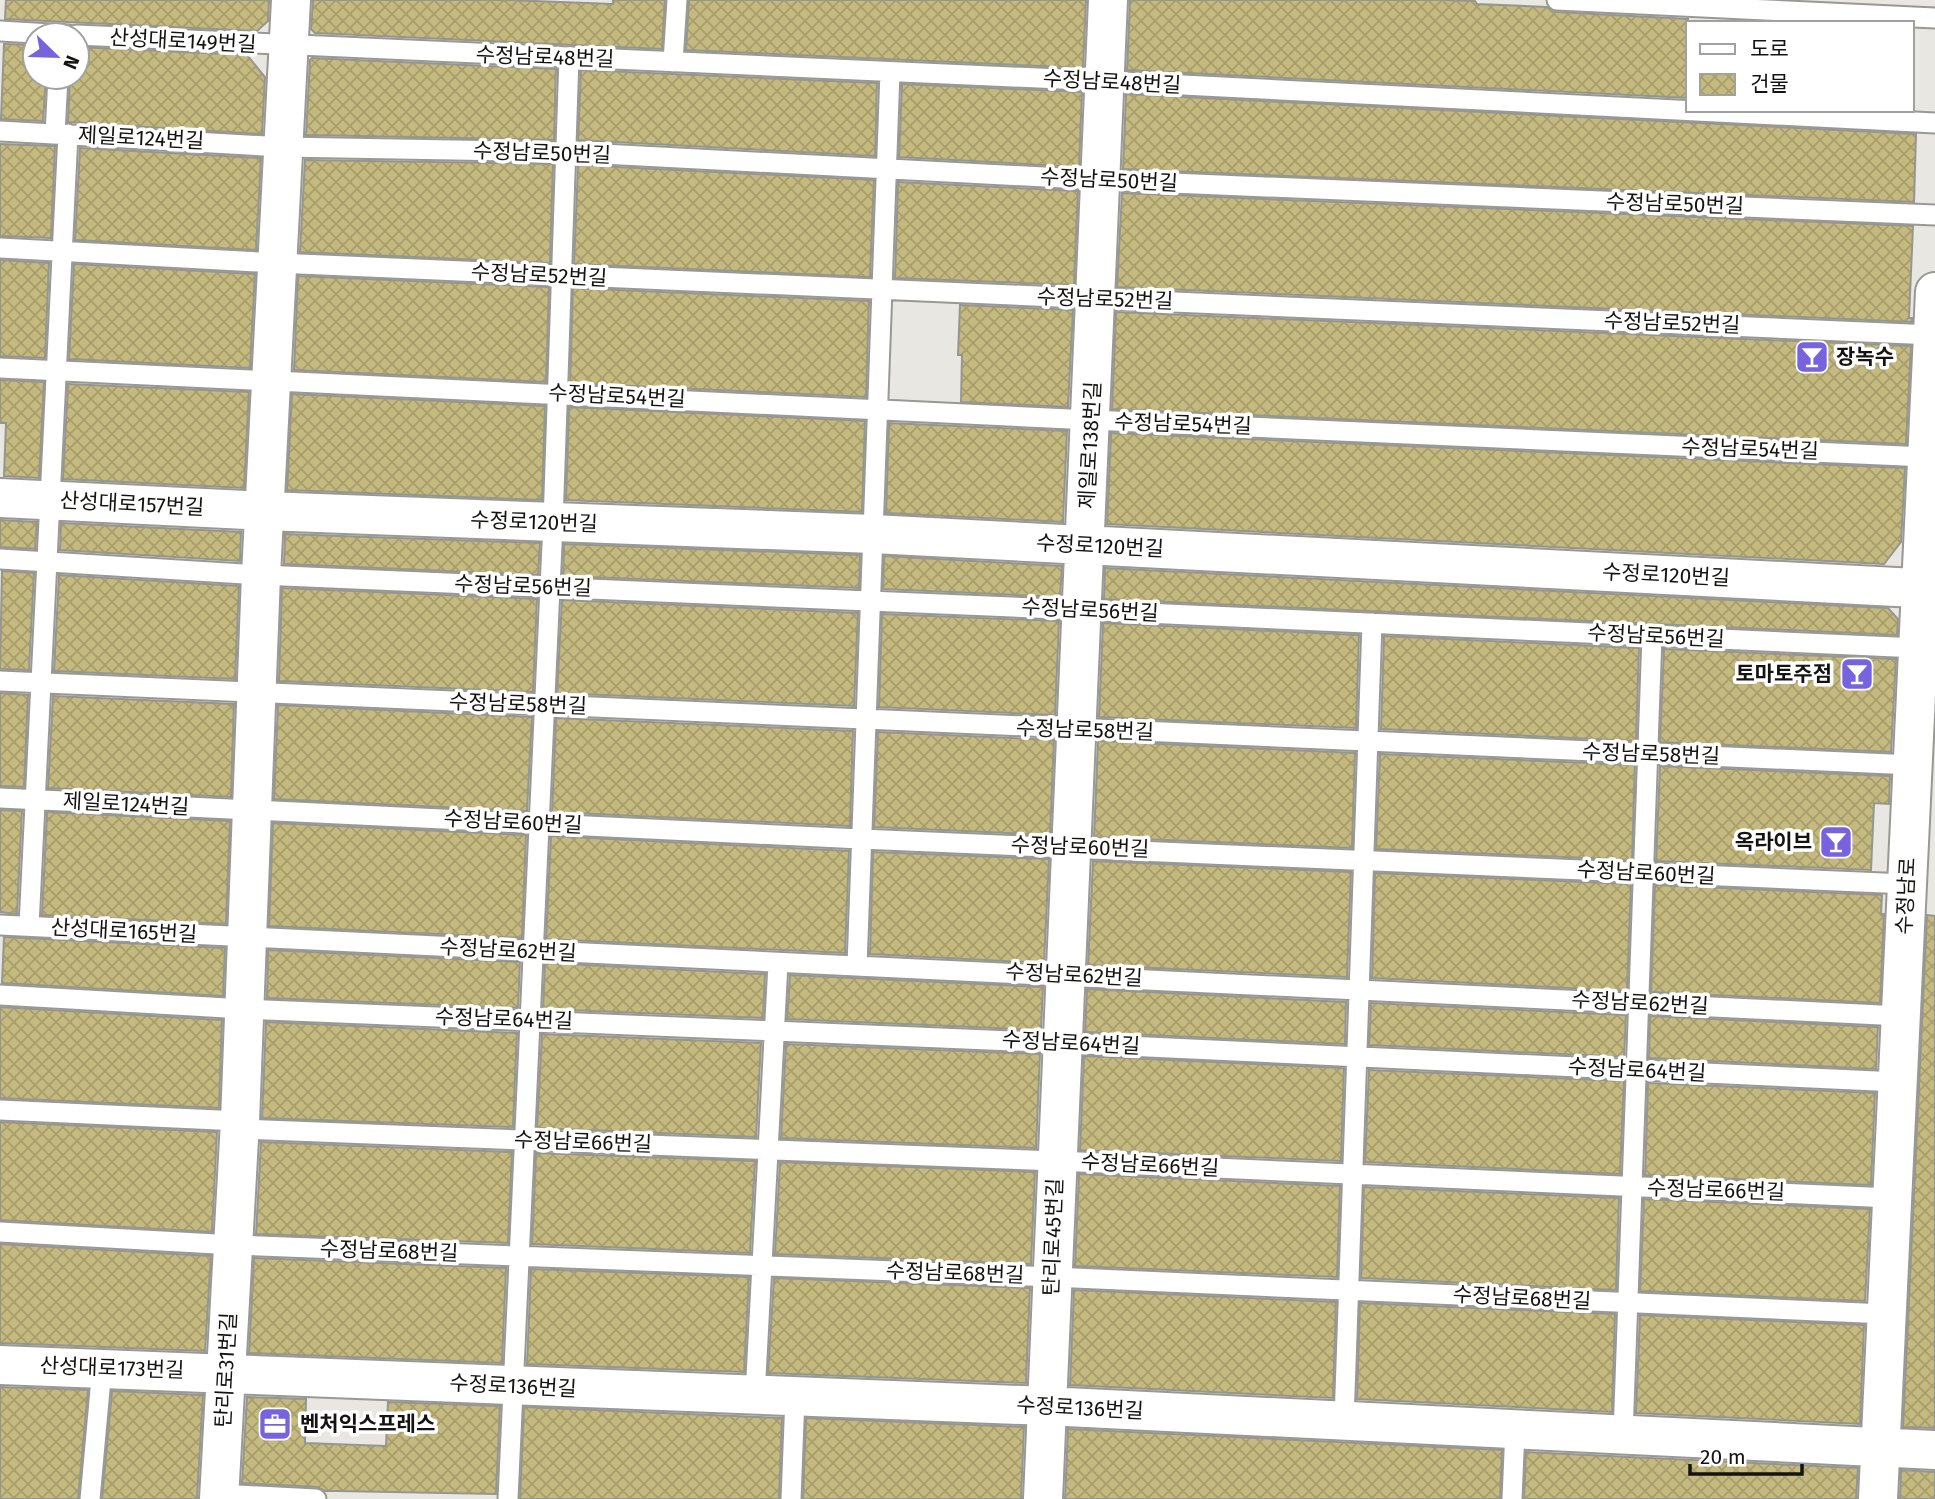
<svg xmlns="http://www.w3.org/2000/svg" width="1935" height="1499" viewBox="0 0 1935 1499" font-family="'Fira Sans','Noto Sans KR',sans-serif">
<style>
.building{fill:url(#building-cross-hatch);stroke:#969690;stroke-width:2}
.lines{fill:none;stroke-linecap:round;stroke-linejoin:round}
.lane-casing{stroke:#999893;stroke-width:23}
.street-casing{stroke:#999893;stroke-width:42}
.lane{stroke:#fff;stroke-width:19}
.street{stroke:#fff;stroke-width:38}
.labels{text-anchor:middle;stroke-width:7;stroke-linejoin:round;paint-order:stroke}
.street-label{font-size:21px;fill:#141311;stroke:#fff}
.poi-label{font-size:21px;font-weight:bold;fill:#141311;stroke:#fff;text-anchor:start}
</style>
<defs>
<pattern id="building-cross-hatch" width="8" height="8" patternUnits="userSpaceOnUse" patternTransform="scale(1.75)"><rect width="8" height="8" fill="#c4b97e"/><path d="M0 0l8 8M0 8l8-8" fill="none" stroke="#a89e6c"/></pattern>
</defs>
<rect width="100%" height="100%" fill="#e8e7e1"/>
<path class="building" d="M6 0H269L268 21 257 31 5 19Z
M313 0H508L613 4V0H665L662 49 315 33 311 29Z
M689 0H1086L1083 68 686 50Z
M1130 0H1443L1475 1 1477 4 1547 7 1556 12 1688 19V98L1127 70Z
M4 44 35 45V77H46L43 121 1 119Z
M77 47 247 55 265 77 262 134 68 122 70 77H77Z
M312 58 556 69 554 140 306 135 310 60Z
M581 70 877 83 875 156 578 140Z
M902 84 1082 92 1079 167 899 157Z
M1126 94 1916 134 1914 202 1123 169Z
M0 144 55 146 51 238 0 236Z
M80 148 261 158 256 250 75 240Z
M305 160 553 164 550 263 300 252Z
M578 165 874 180 870 277 574 264Z
M898 182 1078 191 1074 285 895 278Z
M1122 193 1913 226 1909 318H1912V322L1117 287Z
M0 260 49 263 45 358 0 356Z
M74 264 255 274 250 368 69 359Z
M298 276 549 287 546 382 294 370Z
M573 288 869 301 866 397 570 383Z
M960 305 1073 310 1068 407 961 402 962 355H958Z
M1116 312 1911 346 1906 444 1112 409Z
M0 380 44 382 39 478 4 476 6 423H0Z
M68 384 249 392 244 488 63 479Z
M292 394 545 406 542 500 287 490Z
M569 407 865 421 862 512 566 500Z
M889 423 1067 431 1063 522 886 513Z
M1111 433 1905 468 1901 542 1884 564 1107 524Z
M0 520 37 522 35 549 0 547Z
M61 523 241 532 240 561 60 550Z
M285 534 540 543 538 575 284 564Z
M564 544 860 555 859 588 563 576Z
M884 556 1062 566 1060 597 883 589Z
M1105 568 1888 608 1898 619 1897 635 1104 599Z
M2 571 34 573 29 670 0 669Z
M59 575 239 586 235 679 54 671Z
M282 588 537 599 533 692 279 681Z
M562 600 858 613 854 706 557 693Z
M882 614 1059 621 1055 715 879 707Z
M1103 623 1359 635 1356 728 1099 717Z
M1384 636 1639 648 1636 741 1381 729Z
M1664 649 1896 659 1891 752 1660 742Z
M0 693 28 695 24 787 0 786Z
M53 696 234 704 231 797 48 788Z
M278 705 532 717 527 811 274 799Z
M556 718 853 731 850 826 552 812Z
M878 732 1054 740 1050 835 874 827Z
M1098 741 1355 753 1352 848 1094 837Z
M1380 754 1635 765 1632 860 1376 849Z
M1660 766 1890 776 1889 804 1874 803 1871 870 1656 861Z
M0 810 22 811 17 914 0 912Z
M47 812 230 821 226 924 42 915Z
M273 823 526 835 522 938 269 926Z
M551 836 849 851 845 953 546 939Z
M873 852 1049 859 1044 963 870 954Z
M1093 861 1351 872 1347 977 1088 965Z
M1375 873 1631 884 1627 991 1372 978Z
M1655 885 1882 895 1881 914H1884L1880 1003 1651 992Z
M1927 915 1935 916V1428L1903 1427Z
M4 937 225 948 223 996 2 983Z
M268 950 520 962 518 1008 267 998Z
M545 963 765 974 763 1018 543 1009Z
M790 975 1043 987 1041 1030 787 1019Z
M1087 989 1346 1002 1345 1044 1085 1032Z
M1371 1003 1626 1015 1624 1057 1369 1045Z
M0 1007 222 1020 219 1108 0 1098Z
M1650 1016 1878 1027 1876 1069 1649 1058Z
M266 1022 517 1033 513 1127 262 1118Z
M542 1034 761 1043 756 1137 537 1128Z
M786 1044 1040 1054 1036 1148 781 1138Z
M1084 1056 1344 1068 1341 1161 1080 1150Z
M1369 1070 1624 1081 1620 1174 1365 1162Z
M1648 1083 1875 1093 1871 1185 1645 1175Z
M0 1122 217 1132 212 1232 0 1220Z
M261 1142 512 1152 508 1243 256 1234Z
M536 1153 755 1161 750 1253 532 1244Z
M780 1162 1035 1172 1031 1264 775 1254Z
M1079 1174 1340 1186 1337 1277 1075 1266Z
M1364 1187 1619 1198 1616 1290 1361 1278Z
M1644 1199 1870 1209 1865 1301 1640 1291Z
M0 1244 211 1256 205 1351 0 1343Z
M254 1258 506 1268 502 1363 249 1353Z
M531 1269 749 1277 744 1372 527 1364Z
M774 1278 1030 1288 1026 1383 768 1373Z
M1074 1290 1336 1302 1333 1398 1070 1385Z
M1360 1303 1615 1314 1612 1412 1357 1399Z
M1640 1315 1864 1325 1860 1424 1636 1413Z
M0 1387 88 1390 78 1499H0Z
M112 1391 203 1395 197 1499H102Z
M247 1397 306 1399 305 1443 386 1446 388 1402 500 1406 496 1494 338 1491H325L317 1487 242 1483Z
M524 1407 782 1418 779 1499H520Z
M806 1418 1024 1427 1021 1499H803Z
M1068 1429 1502 1450 1500 1499H1065Z
M1526 1452 1858 1468 1856 1499H1524Z
M1901 1470 1935 1472V1499H1900Z"/>
<g class="lines">
<defs>
<path id="lane" d="M1557 0 1935 18
M0 31 68 35
M77 35 1104 81 1935 123
M673 62 677 0
M0 131 283 147 565 152 1101 180 1935 215
M55 134 58 77
M0 248 277 263 1933 335
M0 368 1091 420 1927 457
M0 559 261 575 1080 610 1918 648
M0 681 1913 765
M0 798 861 839 1907 884
M0 925 1901 1016
M29 926 68 134
M857 966 890 72
M0 995 244 1009 1062 1043 1898 1082
M0 1110 240 1121
M239 1129 1057 1161 1892 1198
M0 1232 234 1245 1052 1277 1886 1314
M755 1396 778 963
M1344 1421 1372 623
M1623 1435 1652 636
M219 1494 316 1499
M90 1499 102 1368
M508 1499 553 523 569 58
M791 1499 795 1397
M1512 1499 1515 1429"/>
<path id="street" d="M0 498 265 511 873 534 1935 589
M0 1365 1046 1406 1935 1450
M219 1499 240 1121 261 575 291 0
M1043 1499 1108 0
M1878 1499 1935 292"/>
</defs>
<use href="#lane" class="lane-casing"/>
<use href="#street" class="street-casing"/>
<use href="#lane" class="lane"/>
<use href="#street" class="street"/>
</g>
<defs>
<symbol id="bar-square" viewBox="-11 -11 22 22"><rect x="-9" y="-9" width="18" height="18" rx="4" fill="#7863de" stroke="#fff"/><path d="M-6-5H6L.8 .8V4.5H3.5V6h-7V4.5H-.8V.8Z" fill="#fff"/></symbol>
<symbol id="office-square" viewBox="-11 -11 22 22"><rect x="-9" y="-9" width="18" height="18" rx="4" fill="#7863de" stroke="#fff"/><path d="M-6-3h4V-5.5h4V-3h4V5H-6ZM-1-4.5V-3h2v-1.5ZM-6 0V1H6V0Z" fill="#fff"/></symbol>
</defs>
<g fill-rule="evenodd">
<use href="#bar-square" x="1793" y="338" width="38" height="38"/>
<use href="#bar-square" x="1838" y="655" width="38" height="38"/>
<use href="#bar-square" x="1817" y="823" width="38" height="38"/>
<use href="#office-square" x="256" y="1405" width="38" height="38"/>
</g>
<g class="labels">
<g class="street-label">
<text transform="translate(183 41) rotate(3)" y="7">산성대로149번길</text>
<text transform="translate(545 57) rotate(2)" y="7">수정남로48번길</text>
<text transform="translate(1112 82) rotate(3)" y="7">수정남로48번길</text>
<text transform="translate(141 138) rotate(3)" y="7">제일로124번길</text>
<text transform="translate(542 153) rotate(2)" y="7">수정남로50번길</text>
<text transform="translate(1109 180) rotate(3)" y="7">수정남로50번길</text>
<text transform="translate(1675 204) rotate(2)" y="7">수정남로50번길</text>
<text transform="translate(539 275) rotate(3)" y="7">수정남로52번길</text>
<text transform="translate(1105 299) rotate(2)" y="7">수정남로52번길</text>
<text transform="translate(1672 323) rotate(2)" y="7">수정남로52번길</text>
<text transform="translate(617 396) rotate(3)" y="7">수정남로54번길</text>
<text transform="translate(1183 424) rotate(2)" y="7">수정남로54번길</text>
<text transform="translate(1090 445) rotate(-87)" y="7">제일로138번길</text>
<text transform="translate(1750 449) rotate(2)" y="7">수정남로54번길</text>
<text transform="translate(132 504) rotate(3)" y="7">산성대로157번길</text>
<text transform="translate(534 522) rotate(2)" y="7">수정로120번길</text>
<text transform="translate(1100 546) rotate(3)" y="7">수정로120번길</text>
<text transform="translate(1666 575) rotate(3)" y="7">수정로120번길</text>
<text transform="translate(523 586) rotate(2)" y="7">수정남로56번길</text>
<text transform="translate(1090 610) rotate(3)" y="7">수정남로56번길</text>
<text transform="translate(1656 636) rotate(3)" y="7">수정남로56번길</text>
<text transform="translate(518 704) rotate(2)" y="7">수정남로58번길</text>
<text transform="translate(1085 730) rotate(2)" y="7">수정남로58번길</text>
<text transform="translate(1651 754) rotate(2)" y="7">수정남로58번길</text>
<text transform="translate(126 804) rotate(3)" y="7">제일로124번길</text>
<text transform="translate(513 822) rotate(3)" y="7">수정남로60번길</text>
<text transform="translate(1080 847) rotate(2)" y="7">수정남로60번길</text>
<text transform="translate(1646 873) rotate(3)" y="7">수정남로60번길</text>
<text transform="translate(1906 896) rotate(-87)" y="7">수정남로</text>
<text transform="translate(124 931) rotate(3)" y="7">산성대로165번길</text>
<text transform="translate(508 950) rotate(3)" y="7">수정남로62번길</text>
<text transform="translate(1074 975) rotate(3)" y="7">수정남로62번길</text>
<text transform="translate(1640 1003) rotate(3)" y="7">수정남로62번길</text>
<text transform="translate(504 1019) rotate(2)" y="7">수정남로64번길</text>
<text transform="translate(1071 1043) rotate(3)" y="7">수정남로64번길</text>
<text transform="translate(1637 1070) rotate(3)" y="7">수정남로64번길</text>
<text transform="translate(583 1142) rotate(2)" y="7">수정남로66번길</text>
<text transform="translate(1150 1165) rotate(3)" y="7">수정남로66번길</text>
<text transform="translate(1716 1190) rotate(2)" y="7">수정남로66번길</text>
<text transform="translate(1053 1237) rotate(-88)" y="7">탄리로45번길</text>
<text transform="translate(389 1251) rotate(2)" y="7">수정남로68번길</text>
<text transform="translate(955 1273) rotate(2)" y="7">수정남로68번길</text>
<text transform="translate(1522 1298) rotate(3)" y="7">수정남로68번길</text>
<text transform="translate(112 1368) rotate(2)" y="7">산성대로173번길</text>
<text transform="translate(226 1370) rotate(-87)" y="7">탄리로31번길</text>
<text transform="translate(513 1386) rotate(3)" y="7">수정로136번길</text>
<text transform="translate(1080 1408) rotate(3)" y="7">수정로136번길</text>
</g>
<g class="poi-label">
<text x="1836" y="364">장녹수</text>
<text x="1832" y="681" text-anchor="end">토마토주점</text>
<text x="1812" y="849" text-anchor="end">옥라이브</text>
<text x="300" y="1431">벤처익스프레스</text>
</g>
</g>
<rect x="1686" y="21" width="228" height="91" fill="#ffffff" stroke="#a1a1a0" stroke-width="2"/>
<rect x="1700" y="44" width="35" height="10" fill="#ffffff" stroke="#a1a1a0" stroke-width="2"/>
<text x="1750" y="56" font-size="21" fill="#141311">도로</text>
<rect x="1700" y="74" width="35" height="21" fill="url(#building-cross-hatch)" stroke="#a1a1a0" stroke-width="2"/>
<text x="1750" y="91" font-size="21" fill="#141311">건물</text>
<g transform="translate(56 56) rotate(113)"><circle r="33" fill="#ffffff" stroke="#a1a1a0" stroke-width="2"/>
<path d="M0-5L12 26L0 18L-12 26Z" fill="#7863de"/>
<text y="-10" font-size="19" font-weight="bold" text-anchor="middle" fill="#141311">N</text>
</g>
<path d="M1690 1464v10h112v-10" fill="none" stroke="#141311" stroke-width="3.5"/>
<text x="1700" y="1464" font-size="21" fill="#141311" stroke="#ffffff" stroke-width="5" paint-order="stroke">20 m</text>
</svg>
